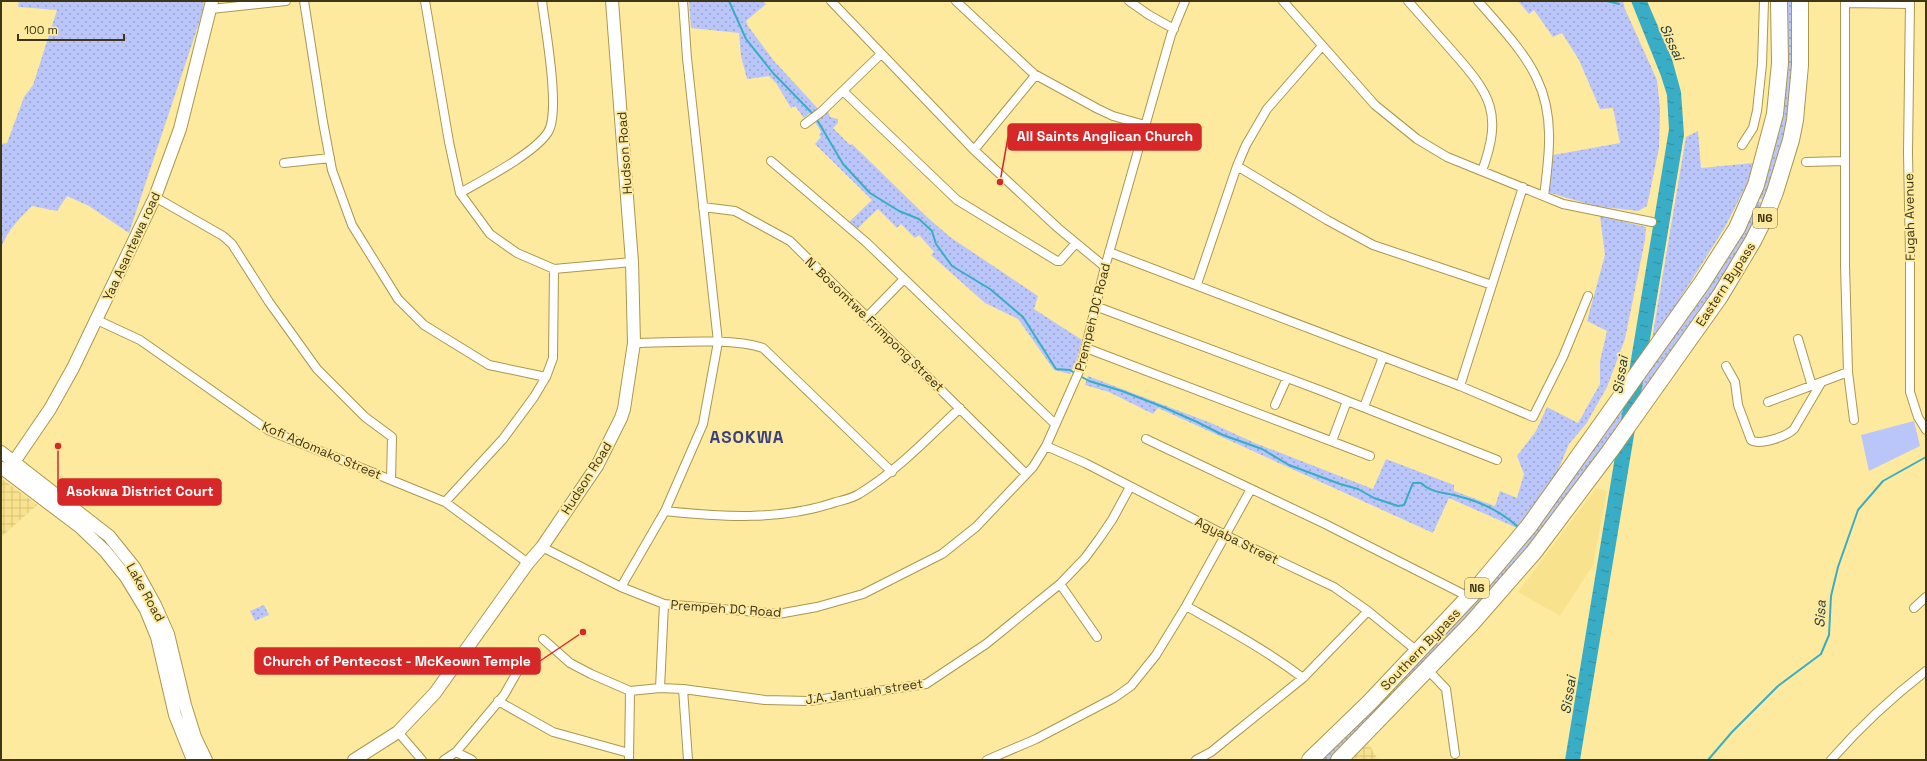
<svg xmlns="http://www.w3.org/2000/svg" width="1927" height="761" viewBox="0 0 1927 761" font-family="'Space Grotesk',sans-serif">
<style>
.built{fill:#f9e28e}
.industrial{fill:url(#industrial-grid)}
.grass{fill:url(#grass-dots)}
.pitch{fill:#bac6fa}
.water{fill:url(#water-ripples)}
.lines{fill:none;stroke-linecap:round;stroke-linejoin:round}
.stream{stroke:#39adc5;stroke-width:2}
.street-casing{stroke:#ab974d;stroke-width:10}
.secondary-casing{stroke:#ab974d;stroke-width:14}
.highway-casing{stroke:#ab974d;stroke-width:18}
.street{stroke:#fff;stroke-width:8}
.secondary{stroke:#fff;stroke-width:12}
.highway{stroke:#fff;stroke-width:16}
.labels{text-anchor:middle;stroke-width:4;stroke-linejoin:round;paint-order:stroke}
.shield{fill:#feea9e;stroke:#786c40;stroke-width:1}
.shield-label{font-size:12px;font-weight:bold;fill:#3e3617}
.street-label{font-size:13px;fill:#3e3617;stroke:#feea9e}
.water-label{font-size:14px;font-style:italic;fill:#223b41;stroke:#feea9e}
.district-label{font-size:17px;font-weight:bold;letter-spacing:1px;fill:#3a427e;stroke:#feea9e}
.leader{fill:none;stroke:#d62828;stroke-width:1.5}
.callout-dot{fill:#d62828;stroke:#feea9e;stroke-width:1.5}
.callout{fill:#d62828;stroke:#d62828;stroke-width:1.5}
.callout-label{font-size:14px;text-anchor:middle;font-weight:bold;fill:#fff}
</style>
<defs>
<pattern id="industrial-grid" width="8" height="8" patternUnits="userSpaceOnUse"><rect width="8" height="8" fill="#f9e28e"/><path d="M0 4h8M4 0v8" fill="none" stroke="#d6c27a"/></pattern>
<pattern id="grass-dots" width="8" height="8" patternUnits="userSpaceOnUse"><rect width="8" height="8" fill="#bac6fa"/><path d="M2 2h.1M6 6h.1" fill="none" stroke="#99a2c9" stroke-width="1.8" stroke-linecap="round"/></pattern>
<pattern id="water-ripples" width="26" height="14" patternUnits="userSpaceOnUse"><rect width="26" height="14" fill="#39adc5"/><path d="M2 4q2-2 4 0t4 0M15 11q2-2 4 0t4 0" fill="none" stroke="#318e9f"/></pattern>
</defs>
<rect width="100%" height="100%" fill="#feea9e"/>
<path class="built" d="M1596 488 1607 491 1593 565 1560 616 1518 592Z"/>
<path class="industrial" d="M1 478 37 505 1 537Z
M1367 741 1378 760H1348Z"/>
<path class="grass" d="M19 1H204L202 14 129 233 89 206 67 196 57 211 32 206C20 218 4 234 1 250V144L7 143 24 97 33 85 57 10 18 7Z
M689 1H763L766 4 746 21 748 26 774 61 823 114 828 111 830 117 838 119V123L833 128 850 145 852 144 927 217 950 237 1038 296 1034 309 1082 340 1077 359 1070 374 1054 370 1018 319 985 303 931 255 934 252 919 235 915 238 901 224 897 228 878 209 856 230 849 222 872 200 815 144 821 137 819 135 821 132 810 113 804 118 795 106 791 108 776 83 769 76 747 79 741 56 739 33 691 28Z
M1518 1H1623L1625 9 1657 80 1660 109 1659 148 1647 206 1638 211 1595 206 1547 192 1553 155 1620 143 1613 108 1600 109 1579 60 1562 33 1553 37 1534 10 1529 14Z
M1783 1H1796L1792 107 1765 201 1753 195 1761 178Z
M1698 131 1701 168 1753 163 1752 174 1725 227 1651 345 1686 137Z
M1751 198 1764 204 1723 282 1642 398 1632 390Z
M1600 216 1646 227 1645 240 1625 339 1607 387 1586 424 1569 444 1550 489 1517 528 1449 498 1433 533 1158 408 1153 414 1109 392 1085 385 1088 376 1211 423 1255 443 1373 489 1386 459 1454 485V491L1495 506 1500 491 1517 498 1524 474 1517 456 1536 431 1547 407 1578 423 1600 384V361L1607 331 1587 321 1605 255Z
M1629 394 1640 401 1528 550 1472 615 1331 760H1314L1360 716Z
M264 605 269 615 255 621 250 611Z"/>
<path class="pitch" d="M1914 421 1920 446 1869 471 1861 435Z"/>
<path class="water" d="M1631 1H1647L1672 59 1681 92 1684 135 1580 760H1565L1669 129 1667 95 1661 76Z"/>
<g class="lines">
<path class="stream" d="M729 1 746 39 773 73 813 114
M1607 1 1619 4
M816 118 843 164 870 193 899 211 919 219 932 231 936 244 952 266 990 289 1023 317 1056 369 1070 370 1076 374
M1080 376 1089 381 1122 391 1163 407 1197 422 1223 435 1262 449 1289 465 1340 484 1358 489 1374 498 1398 506 1404 505 1413 483H1421C1432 494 1447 492 1461 497 1481 502 1502 513 1517 526
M1708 760 1732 732 1778 686 1821 654 1829 635 1831 596 1838 567 1858 510 1883 481 1926 457"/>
<defs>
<path id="street" d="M304 1 323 122 332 170 352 225 398 299 424 325 489 365 546 377
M425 1 449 142 460 193 490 234 517 253 554 269 632 262
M831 1 974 150 1058 228 1105 267
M956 1 1034 74 1098 109 1113 116 1145 125
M1129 1 1149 15 1174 29
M1283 1 1375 105 1417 139 1447 157 1563 204 1652 222
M1408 1C1423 18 1438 35 1453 52 1491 95 1503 113 1482 171
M1478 1C1497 23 1525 52 1537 79 1555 116 1549 157 1544 196
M1910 1 1908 153 1910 256V392L1918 417 1926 430
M1845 3 1910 4
M211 9 286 1
M843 91 957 200 1057 261H1060L1076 243
M805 124 821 112 881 54
M1742 145 1753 128 1757 111 1762 64 1764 1
M974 150 1034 77V74
M771 161 867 243 1055 424
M1806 162 1845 161
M284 163 330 158
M1237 166 1327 220 1373 245 1492 285
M460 193C483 180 535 153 548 132 561 112 545 27 542 1
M155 197 223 236 232 244 269 302 317 369 365 417 392 437 391 480
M703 207 735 211 790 241 1026 474
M1109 252 1460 386 1533 417 1563 357 1588 296
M1197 284 1237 166 1246 145 1267 109 1322 46
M1095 306 1322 391 1497 460
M867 317 904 279
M97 320 140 340 268 430 445 502 528 563
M1798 339 1812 386
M634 343C671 343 730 337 763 348L892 472
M1086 348 1370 456
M1726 366 1735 382 1738 405 1751 440C1760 446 1787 436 1794 429L1821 383
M1848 372 1854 420
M1460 386 1523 187
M1768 402 1848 372 1845 265V1
M1275 405 1287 378
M1364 407 1383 357
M1146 439 1325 524 1469 597
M1332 441 1347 401
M1046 446 1085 463 1225 535 1334 587 1368 611 1417 651
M445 502 503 439 534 397 546 377 553 358 554 269
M665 511C722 517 781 521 836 502 844 500 853 498 859 494 897 471 928 438 960 408
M542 547 621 587 664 604 778 614 817 607 863 594 942 554 976 527 1033 467 1046 446 1081 367 1105 267 1159 77 1171 35 1185 1
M1060 584 1097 637
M621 587 665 511 703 424 718 342 687 58 683 1
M1186 606C1227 629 1266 650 1303 678
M1914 608 1926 597
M543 639 570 663 591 674 630 691 660 688 683 689 765 700 809 701 926 684 986 644 1060 584 1085 558 1099 539 1112 520 1130 487
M1427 669 1446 689 1455 754
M660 688 664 604
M683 689 688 760
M498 701 553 732 629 753
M398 732 422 760
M456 752 472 760
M444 760 456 752 504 695 528 653
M629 760 630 691
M987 760 1036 739 1114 698 1131 686 1156 655 1186 606 1251 489
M1196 760 1211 752 1303 678 1368 611
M1831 760C1860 727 1891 698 1926 671"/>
<path id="secondary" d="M1 452 109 536 134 567 155 605 168 634 185 705 195 737 206 760
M2 468 80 527 105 551 126 577 146 610 157 637 175 715 193 760
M7 472 50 409 73 368 155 197 180 129 212 1
M354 760 398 732 435 693 528 563 542 547 597 466 621 418 624 409 634 343 632 262 612 1"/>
<path id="highway" d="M1310 760 1369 703 1472 594 1529 526 1702 283 1737 228 1756 185 1775 114 1780 63 1779 1
M1339 760 1471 624 1534 552 1610 451 1720 296 1753 241 1766 215 1775 192 1791 140 1795 120 1800 65V1"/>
</defs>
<use href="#street" class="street-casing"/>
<use href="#secondary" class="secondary-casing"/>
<use href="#highway" class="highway-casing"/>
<use href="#street" class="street"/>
<use href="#secondary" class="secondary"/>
<use href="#highway" class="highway"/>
</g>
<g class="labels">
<g class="shield">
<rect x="1753" y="208" width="24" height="20" rx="3"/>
<rect x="1465" y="578" width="24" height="20" rx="3"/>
</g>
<g class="shield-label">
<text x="1765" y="222">N6</text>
<text x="1477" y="592">N6</text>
</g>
<g class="street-label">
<text transform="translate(624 153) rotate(-94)" y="5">Hudson Road</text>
<text transform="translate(1909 217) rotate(-91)" y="5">Fugah Avenue</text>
<text transform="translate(131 246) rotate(-65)" y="5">Yaa Asantewa road</text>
<text transform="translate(1725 284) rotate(-57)" y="5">Eastern Bypass</text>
<text transform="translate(1092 317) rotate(-76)" y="5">Prempeh DC Road</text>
<text transform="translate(875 324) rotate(44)" y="5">N. Bosomtwe Frimpong Street</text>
<text transform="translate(322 450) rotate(23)" y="5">Kofi Adomako Street</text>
<text transform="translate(586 478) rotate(-58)" y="5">Hudson Road</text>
<text transform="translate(1237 540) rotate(26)" y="5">Agyaba Street</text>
<text transform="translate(146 592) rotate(61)" y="5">Lake Road</text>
<text transform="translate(726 608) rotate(4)" y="5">Prempeh DC Road</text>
<text transform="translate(1420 649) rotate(-46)" y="5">Southern Bypass</text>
<text transform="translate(864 691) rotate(-8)" y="5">J.A. Jantuah street</text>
</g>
<g class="water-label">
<text transform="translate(1672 42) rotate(65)" y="5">Sissai</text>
<text transform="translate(1620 375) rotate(-81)" y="5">Sissai</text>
<text transform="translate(1820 614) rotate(-87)" y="5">Sisa</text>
<text transform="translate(1568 695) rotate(-81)" y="5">Sissai</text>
</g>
<g class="district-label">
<text x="747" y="443">ASOKWA</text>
</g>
</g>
<path class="leader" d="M1000 182L1008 137M58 446L58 492M583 632L540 661"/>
<g class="callout-dot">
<circle cx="1000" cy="182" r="4"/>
<circle cx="58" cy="446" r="4"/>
<circle cx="583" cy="632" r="4"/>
</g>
<g class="callout">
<rect x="1008" y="124" width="193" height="26" rx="4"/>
<rect x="58" y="479" width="163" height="26" rx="4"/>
<rect x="255" y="648" width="285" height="26" rx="4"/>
</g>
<g class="callout-label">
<text x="1105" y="141">All Saints Anglican Church</text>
<text x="140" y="496">Asokwa District Court</text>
<text x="397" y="666">Church of Pentecost - McKeown Temple</text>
</g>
<rect width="1927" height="761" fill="none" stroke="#3e3617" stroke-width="4"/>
<path d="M18 34v6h106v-6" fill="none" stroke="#3e3617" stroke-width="2"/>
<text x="24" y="34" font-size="12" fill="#3e3617" stroke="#feea9e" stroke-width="3" paint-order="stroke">100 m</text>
</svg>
